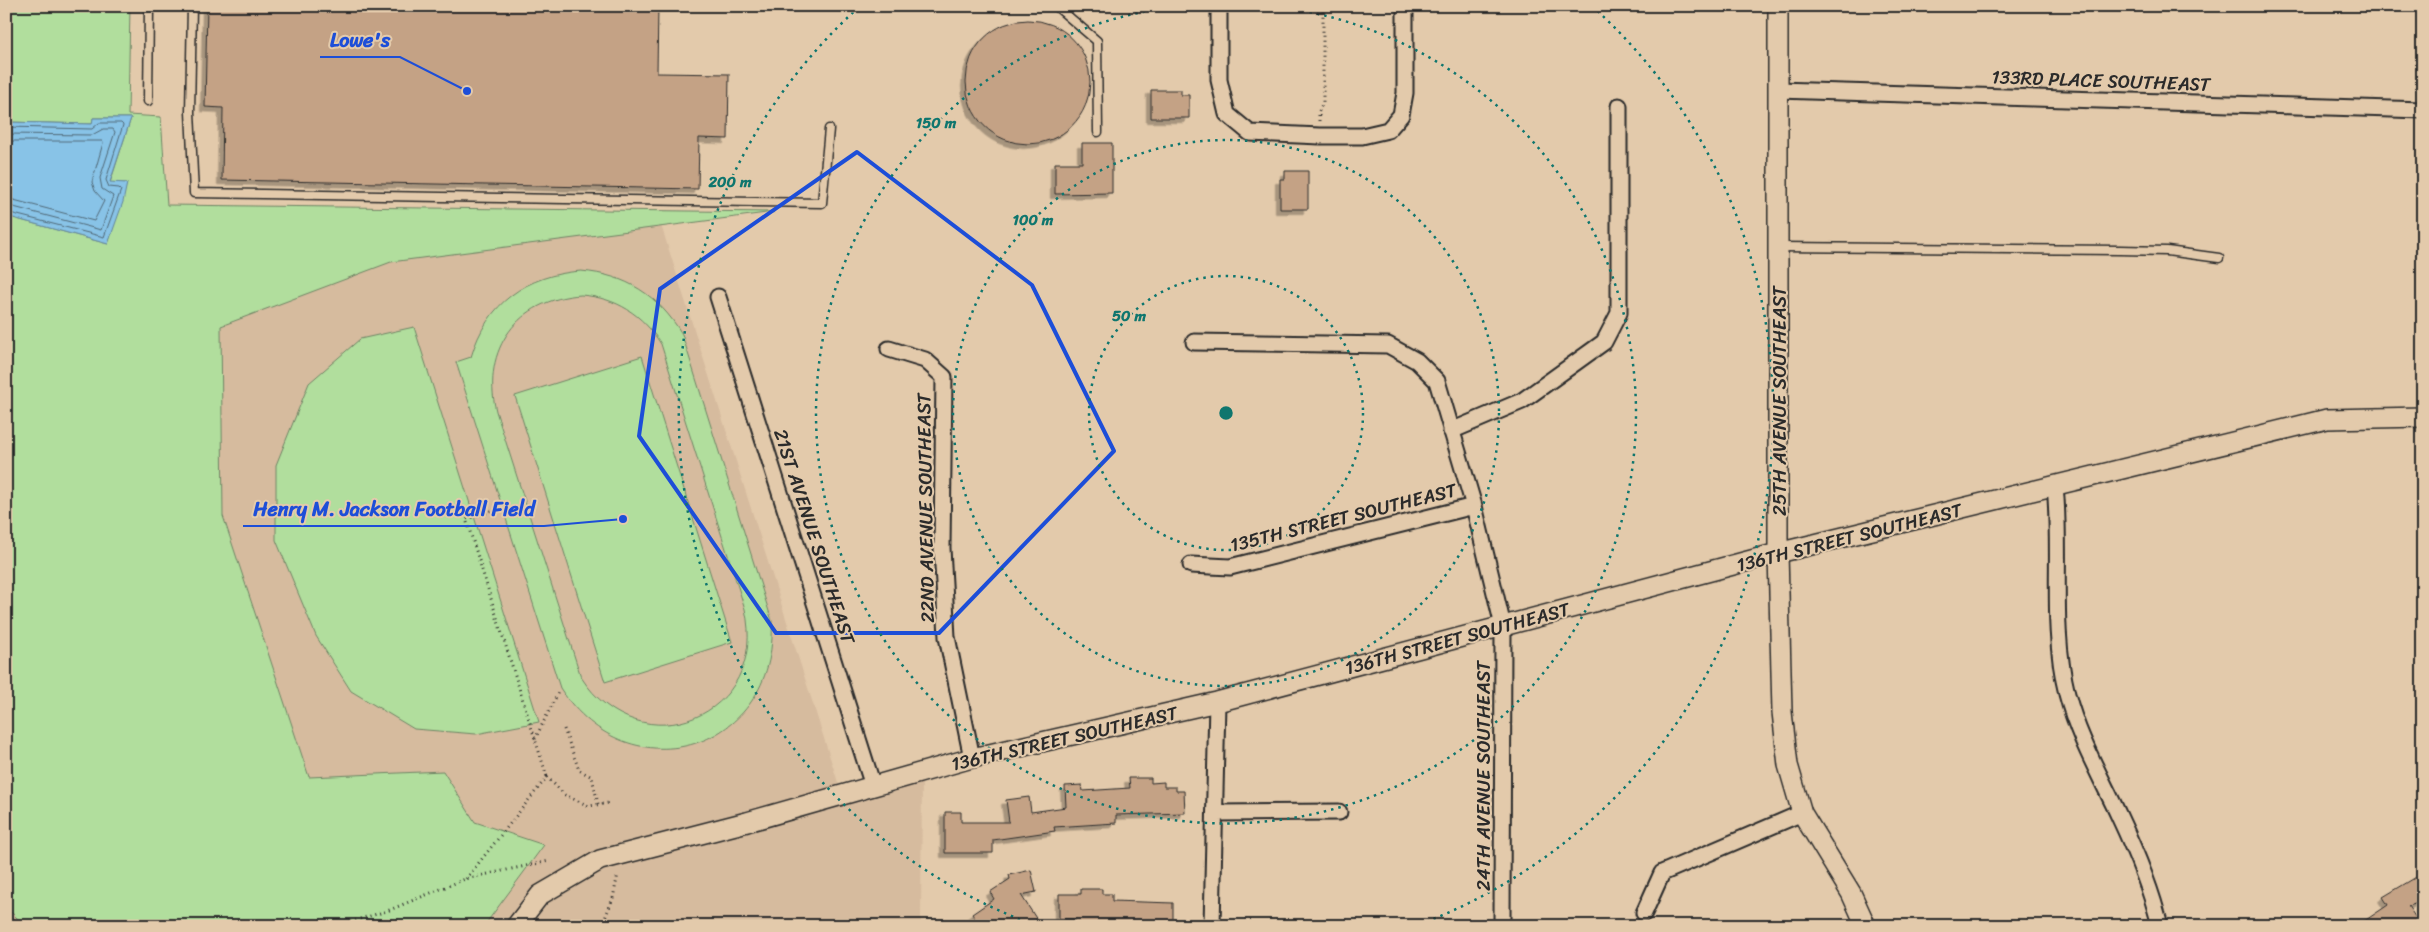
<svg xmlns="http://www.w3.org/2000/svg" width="2429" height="932" viewBox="0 0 2429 932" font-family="Sriracha,sans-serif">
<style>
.built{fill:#d6bb9e}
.green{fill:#b1de9d;stroke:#6e8464;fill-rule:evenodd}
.water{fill:#88c3e7;stroke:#63869c}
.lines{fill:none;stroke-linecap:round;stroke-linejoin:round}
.shore{stroke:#506876;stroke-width:1}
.building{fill:#c4a285;stroke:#2b2b2b;filter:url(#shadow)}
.service-casing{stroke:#2b2b2b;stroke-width:11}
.minor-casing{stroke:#2b2b2b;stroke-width:19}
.tertiary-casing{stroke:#2b2b2b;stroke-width:22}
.path{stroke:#2b2b2b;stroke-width:3;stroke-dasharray:1 4;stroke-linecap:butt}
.service{stroke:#e3caab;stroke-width:8}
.minor{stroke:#e3caab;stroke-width:15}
.tertiary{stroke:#e3caab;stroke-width:19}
.marked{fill:none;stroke:#1d4ed8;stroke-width:4;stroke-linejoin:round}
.ring{fill:none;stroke:#0f766e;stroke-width:2.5;stroke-dasharray:2.5 5}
.labels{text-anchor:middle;stroke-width:4;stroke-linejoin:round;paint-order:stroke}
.street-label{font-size:19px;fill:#2b2b2b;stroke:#e3caab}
.centre{fill:#0f766e;stroke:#e3caab;stroke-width:2.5}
.ring-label{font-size:15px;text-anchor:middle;font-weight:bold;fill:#0f766e;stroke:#e3caab;stroke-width:4;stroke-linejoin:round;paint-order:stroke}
.leader{fill:none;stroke:#1d4ed8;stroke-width:2}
.callout-dot{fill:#1d4ed8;stroke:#e3caab;stroke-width:2}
.callout-label{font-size:20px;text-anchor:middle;font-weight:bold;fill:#1d4ed8;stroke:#e3caab;stroke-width:4;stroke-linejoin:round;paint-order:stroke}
</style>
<defs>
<filter id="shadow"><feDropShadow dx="-4.5" dy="4.5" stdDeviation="0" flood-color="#0004"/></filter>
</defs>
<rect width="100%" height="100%" fill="#e3caab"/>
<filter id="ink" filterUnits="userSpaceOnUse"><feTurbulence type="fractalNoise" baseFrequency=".02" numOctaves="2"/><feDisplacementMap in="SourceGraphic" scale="10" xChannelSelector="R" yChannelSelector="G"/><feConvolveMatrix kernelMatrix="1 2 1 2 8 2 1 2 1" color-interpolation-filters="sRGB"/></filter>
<g filter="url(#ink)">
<path class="built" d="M198 223 661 225 842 795 922 772 921 926H6V802Z"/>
<path class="green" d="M6 6H130L128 115 161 117 167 205 774 212 391 262 221 326 223 516 309 777 443 771 475 822 544 845 484 926H25L6 907V216L108 244 127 183H110L131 118H93V124L6 122Z
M581 271C627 275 658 295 682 334L772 621C779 750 630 796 560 688L456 362 471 357C487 303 526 275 581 271ZM581 295C617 298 642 314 661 344L745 609C770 716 640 769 581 677L496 411C481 349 518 299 581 295Z
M414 327 539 722 476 734 414 729 351 691 316 636 276 540V465L309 383 360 339Z
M642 356 732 642 605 682 515 396Z"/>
<path class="water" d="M93 118H131L110 182 127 183 123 202 108 244 6 216V122L92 124Z"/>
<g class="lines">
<path class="shore" d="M6 127 92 129 99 123H121L123 125 106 180 109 187 119 188 121 190 104 237 6 212
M6 134 92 135 103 129H113L115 132 100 178 102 189 113 196 101 230 6 205
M6 141H102L103 143 92 182 95 191 104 201 94 221 6 198"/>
</g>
<path class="building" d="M207 6H658L657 73 729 74 728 139 699 138 698 189 222 180 223 108 205 107Z
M966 82a62 62 0 1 1 124 0a62 62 0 1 1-124 0Z
M1151 90H1181V95H1189V118H1151Z
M1082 143H1112V193L1055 194V163H1082Z
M1285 171H1308V209H1280V179H1285Z
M1129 778H1151V783L1164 782V787H1176V791H1184L1185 813 1116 815V823L1054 827 1055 831 993 840V853H945V812H961V822H1009L1006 800 1029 797 1031 812 1066 807 1065 786 1082 785 1083 791 1130 788Z
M1031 870 1036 892 1021 895 1041 926H980L972 914 994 899 990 892 1010 879 1009 875Z
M2423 873V901L2408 906 2421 926H2357L2388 905 2383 897Z
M1081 889H1102V894H1112V901L1173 903V926H1075V919H1059V894H1081Z"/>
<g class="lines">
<defs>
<path id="service" d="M192 6 190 112 194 193 822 203 829 129
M1056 6 1097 41 1098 132
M148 101 149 6
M1779 247 2120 250 2167 251 2219 258"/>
<path id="minor" d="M1219 6V80L1227 114 1250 133 1320 136H1362L1388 130 1401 115 1405 93V6
M1778 90 2423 110
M718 297 873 786
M1194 342 1388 345 1417 361 1437 381 1474 506 1503 626 1502 926
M889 349 925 360 944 377 942 548 947 637 972 758
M1451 431 1522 401 1604 342 1619 313V106
M2055 486C2062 554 2050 626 2067 694 2078 737 2100 775 2119 816 2135 850 2151 888 2160 926
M1191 565 1230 567 1474 506
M1215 813 1339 812
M1644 913 1662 873 1802 813
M1212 926 1217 702"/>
<path id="tertiary" d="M1778 6V553L1782 712 1788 765 1802 813 1851 893 1866 926
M516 926 540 895 600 860 747 822 972 758 1217 702 1778 553 2327 419 2423 417"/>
</defs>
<use href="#service" class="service-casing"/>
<use href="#minor" class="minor-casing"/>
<use href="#tertiary" class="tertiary-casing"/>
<path class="path" d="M1319 121V111L1323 102V6
M501 508 466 519 547 777
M564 729 579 770 592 777 598 804
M535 739 559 691
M466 879 547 777 565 795 589 806 609 803
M336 926 387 911 465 879 549 861
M602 926 613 898 618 874"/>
<use href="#service" class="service"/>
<use href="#minor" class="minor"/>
<use href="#tertiary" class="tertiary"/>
</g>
</g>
<path class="marked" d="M857 152 1032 285 1114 451 939 633H776L639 436 660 289Z"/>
<g class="ring">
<circle cx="1226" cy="413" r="137"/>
<circle cx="1226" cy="413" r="273"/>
<path d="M1280 7A410 410 0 1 1 1172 7"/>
<path d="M1034 925A547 547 0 0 1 860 6M1592 6A547 547 0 0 1 1418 925"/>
</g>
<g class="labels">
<g class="street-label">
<text transform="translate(2101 80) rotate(2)" y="7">133RD PLACE SOUTHEAST</text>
<text transform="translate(1779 401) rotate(-90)" y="7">25TH AVENUE SOUTHEAST</text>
<text transform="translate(925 508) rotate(-91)" y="7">22ND AVENUE SOUTHEAST</text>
<text transform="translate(1343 517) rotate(-14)" y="7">135TH STREET SOUTHEAST</text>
<text transform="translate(815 536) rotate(72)" y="7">21ST AVENUE SOUTHEAST</text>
<text transform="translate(1849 537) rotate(-14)" y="7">136TH STREET SOUTHEAST</text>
<text transform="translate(1457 638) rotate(-15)" y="7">136TH STREET SOUTHEAST</text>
<text transform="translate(1064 738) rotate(-13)" y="7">136TH STREET SOUTHEAST</text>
<text transform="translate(1483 776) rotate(-90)" y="7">24TH AVENUE SOUTHEAST</text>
</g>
</g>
<circle cx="1226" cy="413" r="8" class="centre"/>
<g class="ring-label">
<text x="936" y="128">150 m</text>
<text x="730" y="187">200 m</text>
<text x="1033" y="225">100 m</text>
<text x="1129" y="321">50 m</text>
</g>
<path class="leader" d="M467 91L400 57H320M623 519L544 526H243"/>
<g class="callout-dot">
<circle cx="467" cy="91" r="5"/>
<circle cx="623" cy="519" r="5"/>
</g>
<g class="callout-label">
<text x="360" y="47">Lowe's</text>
<text x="394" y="516">Henry M. Jackson Football Field</text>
</g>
<rect width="2429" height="932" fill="none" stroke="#e3caab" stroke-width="25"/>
<rect x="12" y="12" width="2404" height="907" fill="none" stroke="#2b2b2b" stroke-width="2" filter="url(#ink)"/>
</svg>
